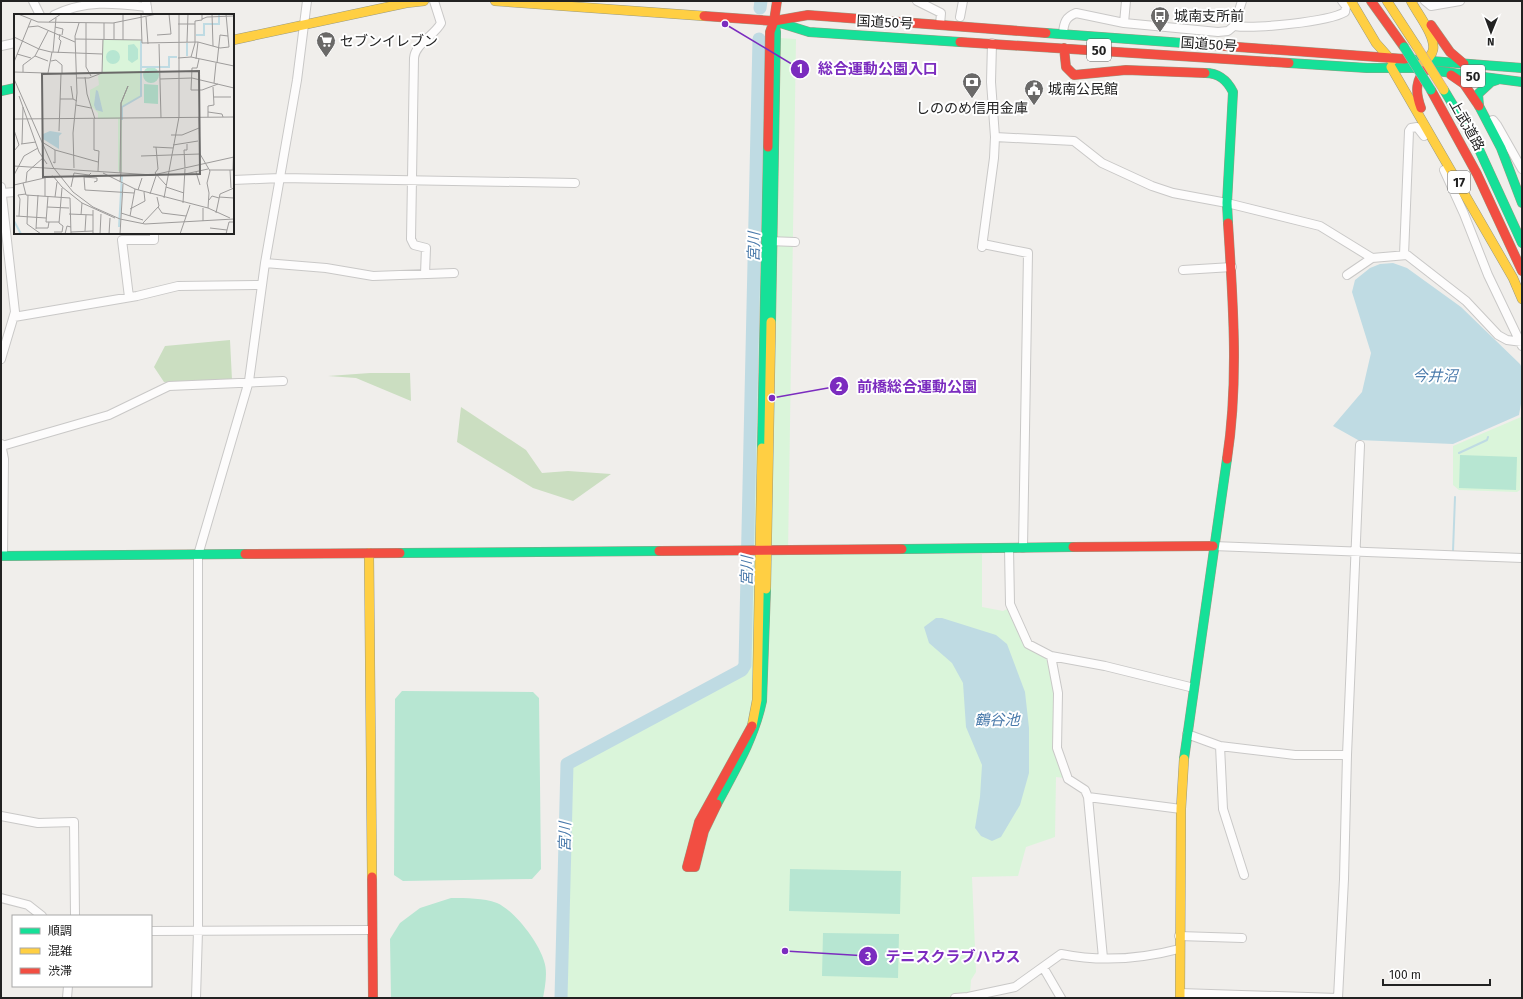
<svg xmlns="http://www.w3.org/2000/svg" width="1523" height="999" viewBox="0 0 1523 999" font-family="'Fira Sans','Noto Sans JP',sans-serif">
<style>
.forest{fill:#cbdec1}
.park{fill:#daf5da}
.pitch{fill:#b7e6d2}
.water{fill:#bfdbe3}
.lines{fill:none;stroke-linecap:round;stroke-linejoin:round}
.stream{stroke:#bfdbe3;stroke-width:2}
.river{stroke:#bfdbe3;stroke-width:13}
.street-casing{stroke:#c9c8c7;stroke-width:10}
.fast-casing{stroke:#999a82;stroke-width:10}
.slow-casing{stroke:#999a82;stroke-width:10}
.jam-casing{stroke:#999a82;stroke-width:10}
.street{stroke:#fdfcfc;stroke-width:8}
.fast{stroke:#16e098;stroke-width:9}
.slow{stroke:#ffcf43;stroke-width:9}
.jam{stroke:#f24e42;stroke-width:9}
.fast-bridge-casing{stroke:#c5a2ac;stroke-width:10;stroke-linecap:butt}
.slow-bridge-casing{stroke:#c5a2ac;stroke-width:10;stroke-linecap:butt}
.fast-bridge{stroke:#16e098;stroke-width:9}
.slow-bridge{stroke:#ffcf43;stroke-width:9}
.labels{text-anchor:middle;stroke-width:4;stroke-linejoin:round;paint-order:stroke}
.shield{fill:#fff;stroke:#646464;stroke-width:1}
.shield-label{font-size:13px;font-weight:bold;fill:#222}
.poi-label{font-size:14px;fill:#222;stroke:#fff;text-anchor:start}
.street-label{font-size:14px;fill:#222;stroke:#fff}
.water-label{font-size:15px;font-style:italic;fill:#4a7aab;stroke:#fff}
.inset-river{fill:none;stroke:#bfdbe3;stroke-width:2}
.inset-road{fill:none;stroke:#9e9c9b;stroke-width:1}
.view{fill:#6a6968;fill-opacity:0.15;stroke:#6a6968;stroke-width:2}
.inset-edge{fill:none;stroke:#222;stroke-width:2}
.leader{fill:none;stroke:#7b2cbf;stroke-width:1.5}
.callout-dot{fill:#7b2cbf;stroke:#fff;stroke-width:1.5}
.mark-label{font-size:12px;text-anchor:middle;font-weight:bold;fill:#fff}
.callout-label{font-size:15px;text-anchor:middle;font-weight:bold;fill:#7b2cbf;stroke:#fff;stroke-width:4;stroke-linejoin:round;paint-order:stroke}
</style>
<rect width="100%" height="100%" fill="#f0eeeb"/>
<path class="forest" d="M230 340 232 380 164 382 154 367 165 346Z
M370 373H410L411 401 356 378 328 376Z
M461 407 526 450 542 473 568 471 611 474 573 501 533 488 457 442Z"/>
<path class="park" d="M762 37 796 39 788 554H982V607L1003 611 1009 608 1027 645 1046 657 1056 694V713L1065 778 1056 777 1055 837 1026 847 1018 876 972 877 976 972 971 980 970 994 938 998H565L569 765 750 669 751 554Z
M1521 417 1520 490 1517 492 1459 490 1453 485V446Z"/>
<path class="pitch" d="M1460 455 1517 457 1516 490 1459 488Z
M402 691 533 692 539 698 541 869 532 879 403 881 394 875 395 699Z
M790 869 901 871 900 914 789 911Z
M451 898C467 898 483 898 497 903 515 911 539 943 544 961 548 972 545 987 543 998H391L390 939 400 923 420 908Z
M823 933 899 934 898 978 822 976Z"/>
<path class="water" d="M1393 263 1407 268 1461 307 1520 364 1522 368V398L1519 415 1453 444 1358 440 1333 426 1362 392 1371 353 1352 292 1355 280 1370 268 1380 264Z
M936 618H942L996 635 1007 644 1025 692 1029 728V773L1020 805 1001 837 992 841 981 836 975 828 980 797 982 765 966 727 963 683 952 663 929 643 924 627Z"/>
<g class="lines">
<path class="stream" d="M1459 453 1487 440 1488 437
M1453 551 1455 497"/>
<path class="river" d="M760 8 761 1
M561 998 567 764 742 670 745 665 759 39"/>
<defs>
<path id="street" d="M33 1 40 15
M146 1 148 15
M917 1 941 13 940 25
M1425 1 1431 6 1460 1
M54 15C86 0 112 3 147 7
M960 17 963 1
M1124 23 1126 1
M1234 26C1254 29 1328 22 1345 12L1346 6 1342 1
M1063 33C1064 22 1066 17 1076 13L1124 23 1218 32 1228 31 1234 26 1242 1
M1 46 15 43
M1488 122 1493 120 1497 125 1522 169
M995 137 1074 141 1102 163 1152 186 1173 193 1227 203 1320 226 1372 258 1407 255 1466 301 1498 335 1507 340 1522 342
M1444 170 1464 214 1488 275 1522 346
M233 180 281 178 575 183
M1 187 15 312 1 359
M2 193 15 192
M768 241 795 242
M983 244 1028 253 1023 548
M982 247 994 158 995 137 991 82 992 43
M1404 255 1409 131 1411 128 1417 127 1424 136
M265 263 326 268 373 276 454 273
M1183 270 1232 267
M425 274 426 248 414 245 411 239 414 58C415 44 435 35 441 23L434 1
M1347 275 1372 258
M129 297 122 240H154V233
M14 317 137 296 178 286 262 285
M1 444 4 459 3 556
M2 446 109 415 169 386 283 381
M1213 546 1522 558
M1009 548 1010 604 1028 644 1051 656 1105 666 1194 688
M1051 656 1058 693 1057 748 1068 779 1085 790 1088 797 1103 958
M1187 734 1220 746 1223 809 1244 875
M1220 746 1295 755H1347
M1088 797 1181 809
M1 816 38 823 74 822 75 916
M1 898 28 905 42 916
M151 931 372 930
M1179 936 1242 938
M1043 967 1061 998
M1180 993 1338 998
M67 998 68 986
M196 998 198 931V555L249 381 265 263 297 80 307 1
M955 998 968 997 1015 987 1061 954C1101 962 1141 959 1179 949
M1338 998 1344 879 1347 755 1360 445"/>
<path id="fast" d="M777 22 809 32 960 42
M1046 33 1197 44
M1405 59 1522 68
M1289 63 1367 68H1414L1522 82
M1205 73C1219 73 1227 80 1233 92L1227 203 1228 223
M1497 80 1491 82 1478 94 1479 106 1501 148 1522 203
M1444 90 1477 145 1522 243
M1 91 15 88
M771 322 776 32 774 21
M762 448 768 147
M902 549 1073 547
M400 553 659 551
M1 556 245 554
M1184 759 1227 459
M717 804C735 770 754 739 762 701L766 589"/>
<path id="slow" d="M495 1 704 16
M1351 1 1376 43 1392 61
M1387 1 1417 47
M1411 1C1417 13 1436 36 1433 50 1432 56 1426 60 1421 64
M233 40 406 3 424 1
M1391 67 1513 278 1522 299
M369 553 372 877
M766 589 771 322
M752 726 757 700 762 448
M1180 998 1181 809 1184 759"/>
<path id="jam" d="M1371 1 1404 47
M704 16 774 21 808 15 1046 33
M1431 25 1450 52 1464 64
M960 42 1289 63
M1197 44 1405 59
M1064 48 1066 67 1074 75 1126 70 1205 73
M1451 75 1464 84 1479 106
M1431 90 1477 174 1522 271
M1421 108C1415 92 1415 79 1428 67
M768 147 770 32 774 21 777 1
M1227 459C1239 381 1233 302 1228 223
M1073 547 1213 546
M659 551 902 549
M245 554 400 553
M717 804 704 831 695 867H687L699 822 752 726
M372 877 373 998"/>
</defs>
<use href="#street" class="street-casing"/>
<use href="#fast" class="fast-casing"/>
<use href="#slow" class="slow-casing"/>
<use href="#jam" class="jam-casing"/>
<use href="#street" class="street"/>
<use href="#fast" class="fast"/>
<use href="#slow" class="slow"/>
<use href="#jam" class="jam"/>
<defs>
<path id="fast-bridge" d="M1404 47 1431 90"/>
<path id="slow-bridge" d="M1417 47 1444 90"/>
</defs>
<use href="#fast-bridge" class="fast-bridge-casing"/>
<use href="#slow-bridge" class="slow-bridge-casing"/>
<use href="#fast-bridge" class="fast-bridge"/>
<use href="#slow-bridge" class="slow-bridge"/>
</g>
<defs>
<symbol id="bus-pin" viewBox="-11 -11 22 30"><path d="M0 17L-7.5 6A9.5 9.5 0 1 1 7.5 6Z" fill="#6a6968" stroke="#fff"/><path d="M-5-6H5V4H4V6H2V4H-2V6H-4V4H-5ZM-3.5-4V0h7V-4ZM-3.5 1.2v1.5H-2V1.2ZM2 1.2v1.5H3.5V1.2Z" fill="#fff"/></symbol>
<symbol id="supermarket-pin" viewBox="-11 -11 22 30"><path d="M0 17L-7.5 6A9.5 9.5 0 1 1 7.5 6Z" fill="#6a6968" stroke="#fff"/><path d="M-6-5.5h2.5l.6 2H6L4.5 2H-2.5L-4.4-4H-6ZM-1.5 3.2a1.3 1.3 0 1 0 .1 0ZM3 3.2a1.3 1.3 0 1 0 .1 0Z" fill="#fff"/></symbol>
<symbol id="bank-pin" viewBox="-11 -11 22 30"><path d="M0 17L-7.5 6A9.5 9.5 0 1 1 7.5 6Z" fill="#6a6968" stroke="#fff"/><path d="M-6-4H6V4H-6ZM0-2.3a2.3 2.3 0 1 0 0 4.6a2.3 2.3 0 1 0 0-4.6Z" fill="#fff"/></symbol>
<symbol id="civic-pin" viewBox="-11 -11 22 30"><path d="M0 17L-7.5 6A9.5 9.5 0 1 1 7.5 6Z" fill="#6a6968" stroke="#fff"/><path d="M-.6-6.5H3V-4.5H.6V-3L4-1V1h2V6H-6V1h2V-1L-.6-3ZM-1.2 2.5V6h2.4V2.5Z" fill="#fff"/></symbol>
</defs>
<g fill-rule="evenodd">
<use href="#bus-pin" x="1149" y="5" width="22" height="30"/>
<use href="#supermarket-pin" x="315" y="30" width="22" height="30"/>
<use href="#bank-pin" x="961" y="71" width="22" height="30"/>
<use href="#civic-pin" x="1023" y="78" width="22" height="30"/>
</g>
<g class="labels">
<g class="shield">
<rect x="1087" y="39" width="24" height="22" rx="3"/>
<rect x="1461" y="65" width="24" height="22" rx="3"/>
<rect x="1448" y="171" width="22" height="22" rx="3"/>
</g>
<g class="shield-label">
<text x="1099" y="55">50</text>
<text x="1473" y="81">50</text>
<text x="1459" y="187">17</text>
</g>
<g class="poi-label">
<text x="1174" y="21">城南支所前</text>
<text x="340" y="46">セブンイレブン</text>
<text x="1048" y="94">城南公民館</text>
<text x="972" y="113" text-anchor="middle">しののめ信用金庫</text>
</g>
<g class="street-label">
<text transform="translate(885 22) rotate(3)" y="5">国道50号</text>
<text transform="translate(1209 44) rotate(4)" y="5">国道50号</text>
<text transform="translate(1467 125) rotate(61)" y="5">上武道路</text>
</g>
<g class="water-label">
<text transform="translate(754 247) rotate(-89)" y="5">宮川</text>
<text x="1435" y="381">今井沼</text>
<text transform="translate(747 571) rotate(-89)" y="5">宮川</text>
<text x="997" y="725">鶴谷池</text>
<text transform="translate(565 837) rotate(-89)" y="5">宮川</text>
</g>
</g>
<g transform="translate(14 14)">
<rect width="220" height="220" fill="#f0eeeb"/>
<path d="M89 26H127L126 82 108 93V158L104 157V105H84V99L76 91V76L85 71 84 62 88 59Z" fill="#daf5da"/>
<path d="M120 30 124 35V45L118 49 114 46V31ZM92 43a7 7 0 1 1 14 0a7 7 0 1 1-14 0ZM129 61a8 8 0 1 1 16 0a8 8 0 1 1-16 0ZM130 70 144 71V90L130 89Z" fill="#b7e6d2"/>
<path d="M82 76 84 77 89 98 82 96 80 91ZM36 117 48 119 45 122V135L29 125V120Z" fill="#bfdbe3"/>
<path class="inset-river" d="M182 21H190V10H205V0M173 42V29M127 53H155V43H163M108 106V93L127 82V27M0 207 7 220M105 213 108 161"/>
<path class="inset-road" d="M4 0 24 8 99 9 143 0M109 0V26M127 0 128 29 184 28 206 34 215 33 212 0M198 0 199 32M132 3 134 30M188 5 193 3 220 2M35 8 47 0M72 9V53L77 62M100 9V25M164 10H181M14 13 24 12 61 28M41 13 49 15 48 21M143 21 157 20 155 0M0 23 25 35 37 38 88 40M61 25 128 26M90 25V9M173 28 174 0M145 30 147 104M39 38 42 4M44 39 47 27 45 25 46 20M3 40 17 44M21 42 34 47M177 43 181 29V7L188 6V0M164 44 177 43 220 52M182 45 184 28M185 45 183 54H178L177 76H188L204 70M37 47 42 46 48 51V60M0 48 17 6M203 49 206 21 214 22M0 58 63 60M9 58V51L21 42 34 17M34 59 38 38M71 63 73 80 81 105M63 64H75L88 59 89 25M0 65 39 153 59 178 79 193 106 205 131 210 220 205M146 65 178 64 220 74M200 69 202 49M57 72 59 85 63 87M5 82 25 138 33 150M200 83H217M46 85H59M62 91 77 94M194 98 208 100 209 103M185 103 186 140 196 157 193 169 195 179 194 194M194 103V92L200 91 199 73M0 105 220 103M80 105V136L85 137M0 116 5 131 0 137M45 117 47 60M157 121H168L185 114M28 128 41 136 84 148M7 130 22 128M8 130 9 93M159 131 184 127M139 133 159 134M142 133 144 155 141 159 152 171M127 142 186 140M39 148 41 149V136M0 152 139 161 220 143M60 154 59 119 63 79 61 22 65 9M171 154 170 136H173V130M195 156H219M216 156 217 174M219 156 220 126M84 157 85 137M182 158 186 171M89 159 121 175 194 194 216 204M171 160 194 155M0 161 10 142 24 134M12 168 13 158 29 144M80 168 83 167V164L70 163 71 176 120 179M106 168 107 158V89L114 72 107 89 106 159M9 169 12 181 56 184M0 171 39 162 48 173 68 189 101 204M57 173 60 159 75 161 77 159M152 173 170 179M124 176 128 164M136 180 142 162M14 181 13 210 27 220M31 182V164M34 182 32 208H45M41 183 43 168M205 183 220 184M56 184 57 220M150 184 165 103V0M195 186 198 182 205 184M169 189 171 155M33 193 55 194M144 193 148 199 172 202M116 195 131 187 130 178M107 199 129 206M202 199 206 180 220 174M55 200 79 201M67 201 68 189M2 202 32 204M5 202 6 185 4 181 12 180M116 202 121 175M189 207V194M129 209 145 192 143 183M22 214H34L35 208M196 214 213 216M22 215 24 181M71 217 72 201M40 218H48L49 212 45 209 48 174M57 218 79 217M51 220 53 212 57 213M79 220V196M86 220 87 200M95 220 96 204M106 220 109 170M166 220 176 191M212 220 215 208H220"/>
<path class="view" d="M185 57 186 160 29 163 28 60Z"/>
<rect width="220" height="220" class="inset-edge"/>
</g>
<path class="leader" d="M725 24L800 69M772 398L839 386M785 951L868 956"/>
<g class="callout-dot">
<circle cx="725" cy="24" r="4"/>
<circle cx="772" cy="398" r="4"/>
<circle cx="785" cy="951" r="4"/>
<circle cx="800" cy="69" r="10"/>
<circle cx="839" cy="386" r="10"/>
<circle cx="868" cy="956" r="10"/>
</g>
<g class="mark-label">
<text x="800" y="73">1</text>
<text x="839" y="391">2</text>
<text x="868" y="961">3</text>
</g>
<g class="callout-label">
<text x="878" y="74">総合運動公園入口</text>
<text x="917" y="392">前橋総合運動公園</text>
<text x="953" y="962">テニスクラブハウス</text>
</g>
<rect width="1523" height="999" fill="none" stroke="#222222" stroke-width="4"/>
<rect x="12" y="915" width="140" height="72" fill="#ffffff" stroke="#a7a7a7"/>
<rect x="20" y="928" width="20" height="6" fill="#16e098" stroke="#a7a7a7"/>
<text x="48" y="935" font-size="12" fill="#222222">順調</text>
<rect x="20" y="948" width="20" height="6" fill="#ffcf43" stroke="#a7a7a7"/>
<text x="48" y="955" font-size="12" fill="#222222">混雑</text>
<rect x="20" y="968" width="20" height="6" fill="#f24e42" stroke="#a7a7a7"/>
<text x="48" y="975" font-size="12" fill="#222222">渋滞</text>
<g transform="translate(1491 32) rotate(181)" stroke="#ffffff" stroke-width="3" paint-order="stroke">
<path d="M0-3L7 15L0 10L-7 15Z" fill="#222222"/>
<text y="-6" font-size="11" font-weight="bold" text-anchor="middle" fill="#222222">N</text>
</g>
<path d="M1383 979v6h107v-6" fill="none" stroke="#222222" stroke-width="2"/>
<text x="1389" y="979" font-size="12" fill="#222222" stroke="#ffffff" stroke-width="3" paint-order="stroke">100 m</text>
</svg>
